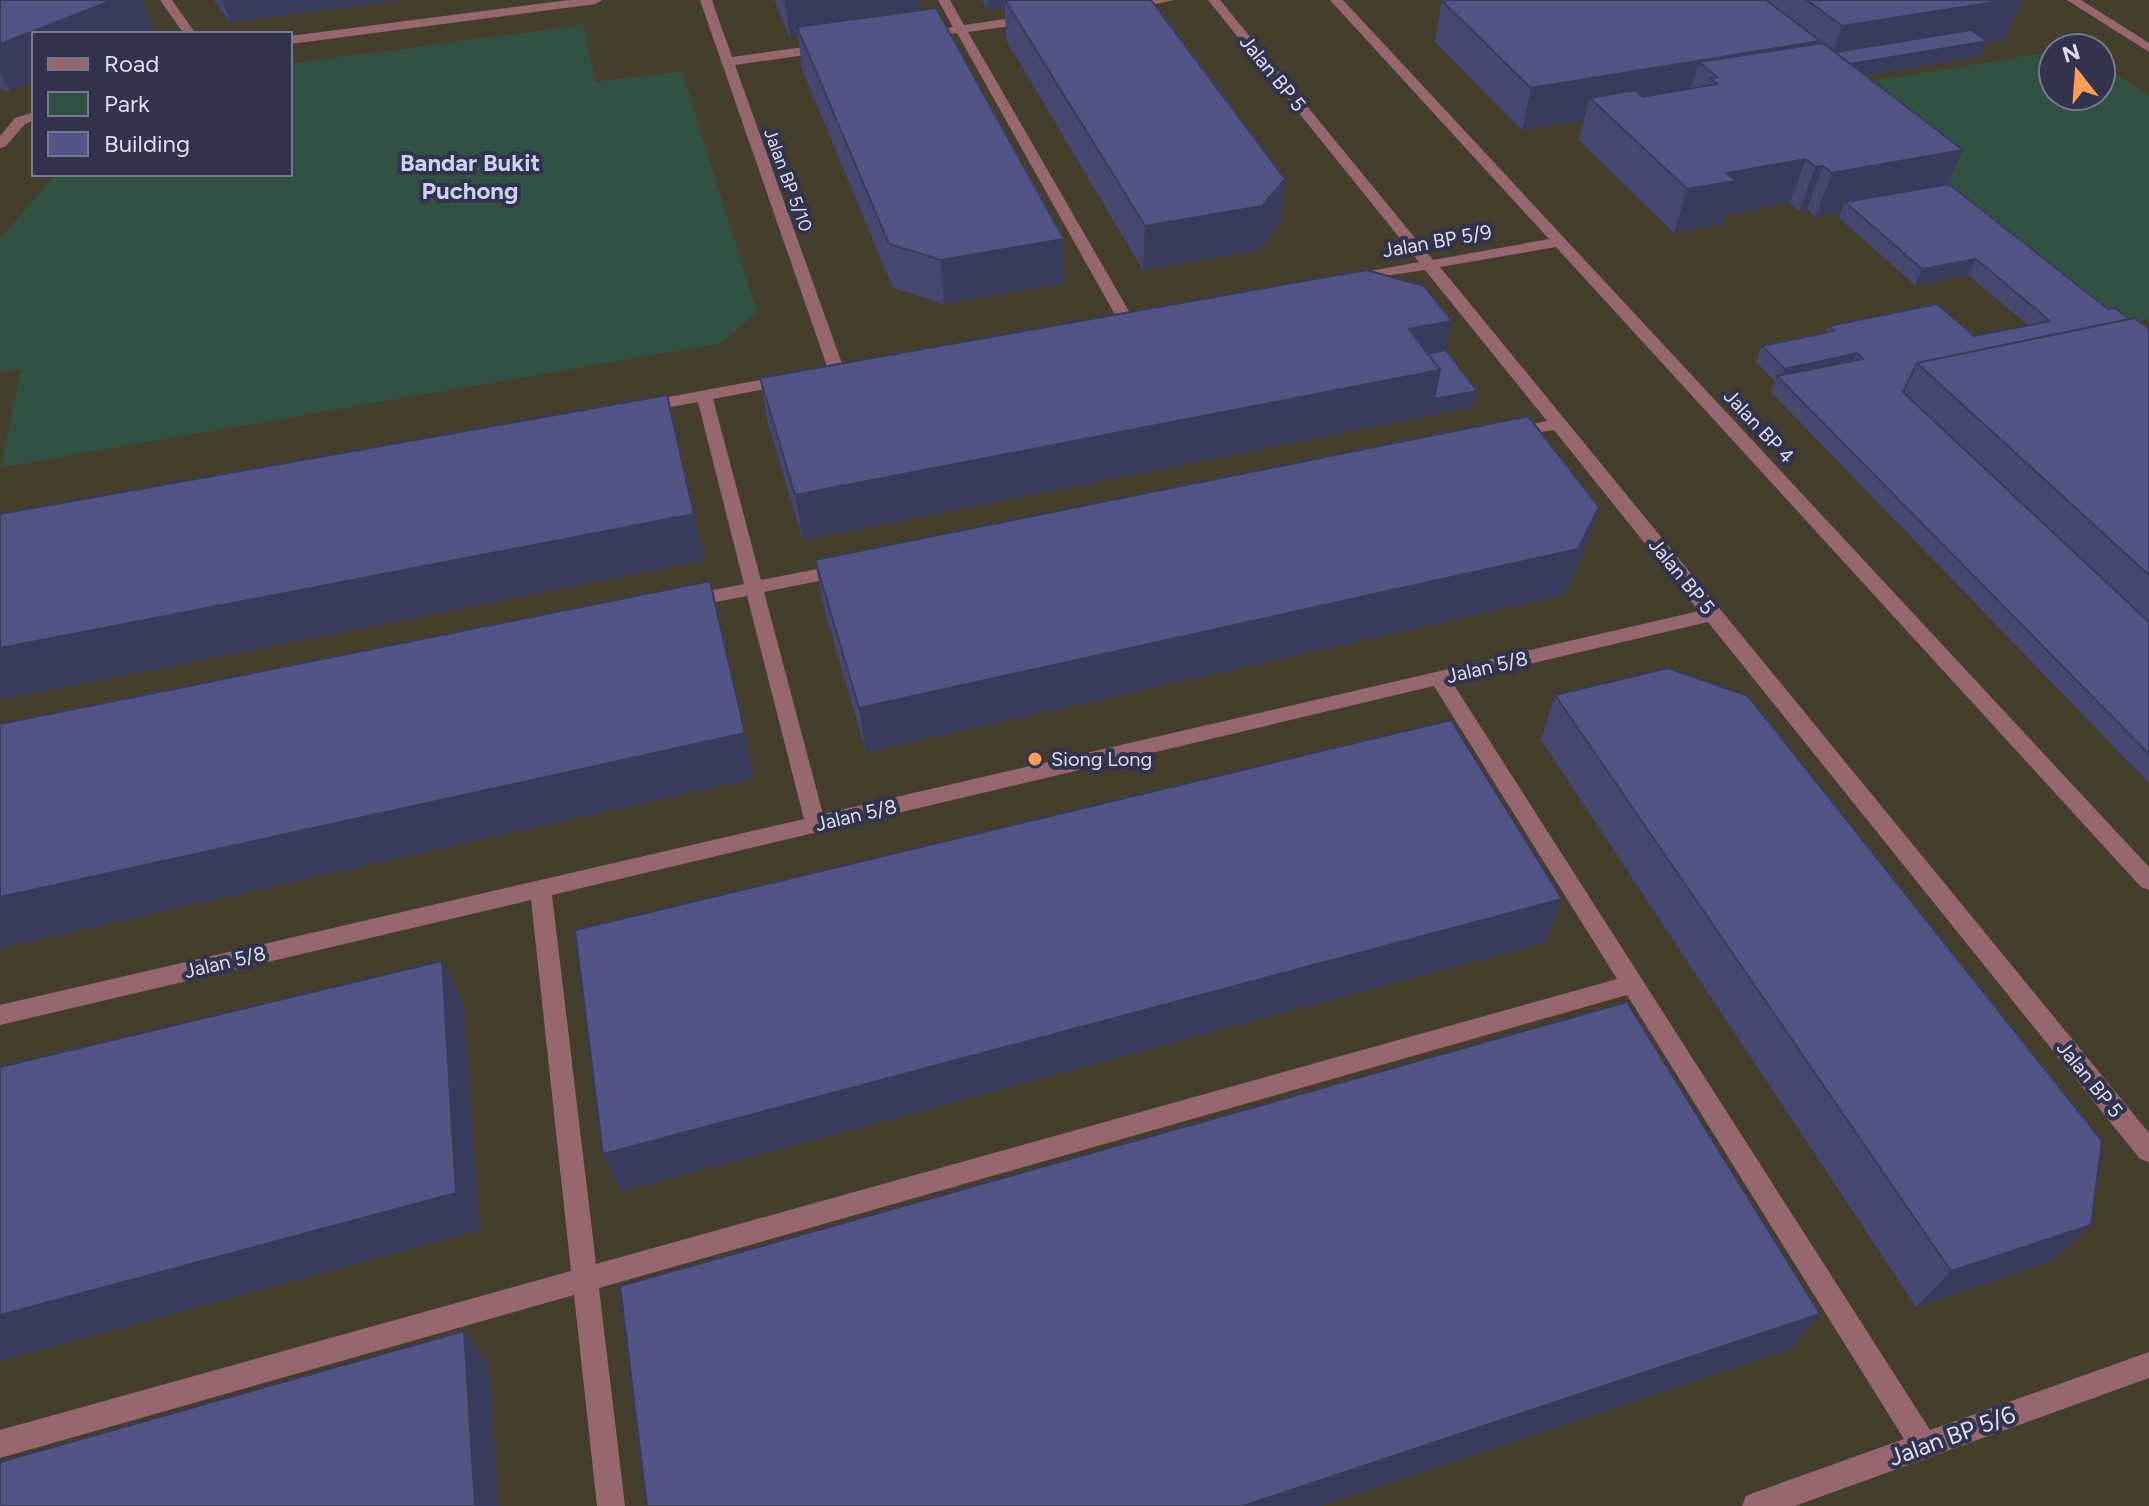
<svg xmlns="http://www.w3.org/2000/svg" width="2149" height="1506" viewBox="0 0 2149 1506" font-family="Figtree,sans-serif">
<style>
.industrial{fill:#463e2c;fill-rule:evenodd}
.green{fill:#315242}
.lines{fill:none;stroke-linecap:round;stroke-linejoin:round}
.minor{fill:#96676f;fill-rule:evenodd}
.wall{fill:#474872}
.shaded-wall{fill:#393b5d}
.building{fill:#525485;stroke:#393b5d;stroke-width:2}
.poi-dot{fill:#fe9c58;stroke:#32344e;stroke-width:3}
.labels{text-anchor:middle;stroke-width:8;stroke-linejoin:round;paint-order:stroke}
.far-street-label{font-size:18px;fill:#dbddee;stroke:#32344e}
.street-label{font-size:20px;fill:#dbddee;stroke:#32344e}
.poi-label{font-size:20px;fill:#dbddee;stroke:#32344e;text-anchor:start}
.far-district-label{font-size:24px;font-weight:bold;fill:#ccd0f1;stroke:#32344e}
.near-street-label{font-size:24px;fill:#dbddee;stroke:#32344e}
</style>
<rect width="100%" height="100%" fill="#32344e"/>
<path class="industrial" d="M0 0H2149V1506H0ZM34 34H290V174H34ZM2053 48H2101V96H2053Z"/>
<path class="green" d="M583 25 596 82 682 71 757 312 721 343 1 467 21 369 0 372V239L56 174H290V64Z
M2053 52V96H2101V64L2149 96V319L2122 325 1823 89Z"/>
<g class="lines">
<path class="minor" d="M160 0H172L196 34H184Z
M569 0H602L596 4 290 44V36Z
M700 0H712L732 57 826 44 832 48 826 52 735 65 845 372 843 375 837 377 829 372Z
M938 0H950L964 25 1032 15 1038 19 1032 23 968 32 1134 320 1131 323H1121L1118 320 957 33 921 39 915 35 953 27Z
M1143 0H1174L1127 10 1121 6Z
M1208 0H1220L1433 260 1549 239 1330 0H1343L2149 867V890L2141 887 1556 247 1440 267 2149 1133V1162L2140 1159 1708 622 1452 682 1930 1430 2149 1352V1378L1795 1506H1742L1746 1496 1756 1492 1904 1439 1627 995 599 1288 625 1506H597L574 1295 0 1458V1430L571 1271 531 900 0 1025V1005L804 819 747 596 690 607 681 601 690 595 744 584 698 402 642 412 636 411V403L787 375 795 380 787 385 713 399 761 580 843 564 852 570 843 576 764 592 823 814 1699 611 1554 430 1507 437 1505 433 1507 429 1547 421 1425 270 1349 281V275L1419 262ZM1434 686 1617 979 596 1264 552 895Z
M2067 0H2081L2149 43V52Z
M34 112V120L25 124 5 147 0 148V136L15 118Z"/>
</g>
<path class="wall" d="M0 0H142L155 31 149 34H34L10 91 0 89Z
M214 0H402L230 22Z
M774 0H921L922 10 1064 239V283L944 304 893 288 802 69 798 36 790 38Z
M982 0H1151L1285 179 1281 222 1258 250 1143 270 1006 40 1005 8 988 10Z
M1447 0H2022L2005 39 1988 41 1981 56 1865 75 1963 150 1948 184 2108 309 2149 329V783L1771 392 1775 381 1756 362 1762 346 1826 332 1829 326 1974 336 2028 325 1968 275 1915 285 1839 218 1841 212 1815 217 1807 209 1799 211 1790 203 1725 215 1722 224 1674 233 1579 140 1584 120 1522 130 1435 42 1442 1Z
M1446 350 1473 407 803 540 768 423 760 378Z
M1599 507 1584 552 1564 595 866 752 823 605 815 560Z
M1555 695 2091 1225 2051 1261 1916 1307 1541 740Z"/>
<path class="shaded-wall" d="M113 0H142L155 31 149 34H34V81L10 91 0 72V44Z
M222 0H402L230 22Z
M785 0H921L923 19 797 27 798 36 790 38Z
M988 0H1004L1005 8 988 10Z
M2007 0H2022L2005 39 1988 41 1981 56 1808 85 1827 67 1842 26Z
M1820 41 1806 83 1717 77 1699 62 1687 102 1590 98 1584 120 1522 130 1531 88Z
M1963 150 1944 193 1845 202 1841 212 1815 217 1832 173Z
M1806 159 1790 203 1725 215 1722 224 1674 233 1687 189 1727 173Z
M1823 166 1807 209 1799 211 1815 167Z
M1285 179 1281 222 1258 250 1143 270 1145 226Z
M1064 239V283L944 304 941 260Z
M1976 259 1968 275 1915 285 1922 269Z
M1452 321 1442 366 1414 372 1409 329Z
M1857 353 1850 369 1781 380 1785 369Z
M1440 370 1477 391 1473 407 803 540 795 495Z
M1599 507 1584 552 1564 595 866 752 859 708Z
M694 514 705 560 0 700V648Z
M745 733 755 778 0 948V897Z
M1562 899 1546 942 621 1192 603 1154Z
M442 961 464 1003 480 1230 0 1361V1315Z
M2091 1225 2051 1261 1916 1307 1951 1271Z
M1820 1314 1790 1349 1321 1506H1243Z
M464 1331 489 1365 499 1506H475Z"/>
<path class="building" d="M0 0H113L0 44Z
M1005 0H1151L1285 179 1262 206 1145 226Z
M1447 0H1766L1820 41 1531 88 1442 1Z
M1807 0H2007L1842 26Z
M936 8 1064 239 941 260 889 244 797 27Z
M1971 30 1988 41 1850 64 1835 52Z
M1823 43 1963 150 1832 173 1823 166 1815 167 1806 159 1727 173 1736 181 1687 189 1590 98 1636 90 1642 97 1717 84 1710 78 1717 77 1699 62Z
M1949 184 2108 309 2115 308 2129 319 1917 363 1903 392 2149 622V754L1777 376 1863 359 1857 353 1785 369 1762 346 1834 331 1829 326 1937 304 1974 336 2050 321 1976 259 1922 269 1845 202Z
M1366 270 1424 286 1452 321 1409 329 1440 370 795 495 760 378Z
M2135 318 2149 329V575L1917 363Z
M1446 350 1477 391 1434 399 1440 370 1428 354Z
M667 395 694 514 0 648V514Z
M1528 416 1599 507 1578 549 859 708 815 560Z
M710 581 745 733 0 897V724Z
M1668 668 1748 696 2102 1141 2091 1225 1951 1271 1555 695Z
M1451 720 1562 899 603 1154 575 930Z
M442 961 456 1193 0 1315V1067Z
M1627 1002 1820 1314 1243 1506H647L620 1286Z
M464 1331 475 1506H0V1462Z"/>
<circle class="poi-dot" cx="1035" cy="759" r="8"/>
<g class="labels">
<g class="far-street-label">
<text transform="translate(788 180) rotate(70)" y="6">Jalan BP 5/10</text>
</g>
<g class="street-label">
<text transform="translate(1273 73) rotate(51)" y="7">Jalan BP 5</text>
<text transform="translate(1437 241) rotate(-10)" y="7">Jalan BP 5/9</text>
<text transform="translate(1759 426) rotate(47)" y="7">Jalan BP 4</text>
<text transform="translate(1682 576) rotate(51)" y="7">Jalan BP 5</text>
<text transform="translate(1487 667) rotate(-13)" y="7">Jalan 5/8</text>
<text transform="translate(856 815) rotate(-13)" y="7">Jalan 5/8</text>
<text transform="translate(225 962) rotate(-13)" y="7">Jalan 5/8</text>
<text transform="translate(2090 1079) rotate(51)" y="7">Jalan BP 5</text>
</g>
<g class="poi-label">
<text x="1051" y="766">Siong Long</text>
</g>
<g class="far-district-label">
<text x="470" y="171">Bandar Bukit<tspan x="470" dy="28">Puchong</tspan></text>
</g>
<g class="near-street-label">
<text transform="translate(1952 1436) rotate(-20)" y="8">Jalan BP 5/6</text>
</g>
</g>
<rect x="32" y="32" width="260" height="144" fill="#32344e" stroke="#76788e" stroke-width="2"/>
<rect x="48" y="58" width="40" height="12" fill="#96676f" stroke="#76788e" stroke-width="2"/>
<text x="104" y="72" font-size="24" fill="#dbddee">Road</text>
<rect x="48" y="92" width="40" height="24" fill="#315242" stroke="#76788e" stroke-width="2"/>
<text x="104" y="112" font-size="24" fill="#dbddee">Park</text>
<rect x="48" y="132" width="40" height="24" fill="#525485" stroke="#76788e" stroke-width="2"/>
<text x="104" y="152" font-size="24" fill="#dbddee">Building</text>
<g transform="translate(2077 72) rotate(343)"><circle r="38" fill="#32344e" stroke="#76788e" stroke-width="2"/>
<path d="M0-6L14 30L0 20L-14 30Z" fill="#fe9c58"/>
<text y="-12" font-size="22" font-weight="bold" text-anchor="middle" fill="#dbddee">N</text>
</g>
</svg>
